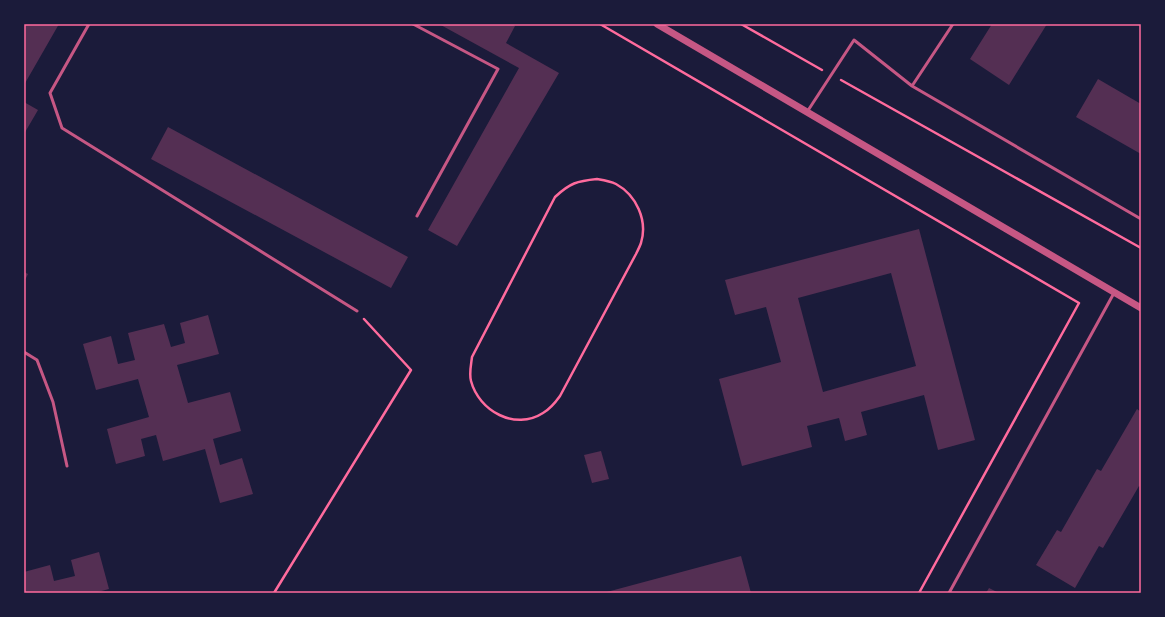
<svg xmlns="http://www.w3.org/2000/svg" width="1165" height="617" viewBox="0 0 1165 617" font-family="'Noto Sans',sans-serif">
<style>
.building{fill:#542f53;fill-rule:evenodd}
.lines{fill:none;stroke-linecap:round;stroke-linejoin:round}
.path{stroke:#ff6b9d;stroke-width:2.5}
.service{stroke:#c65784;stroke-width:3}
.tertiary{stroke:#c65784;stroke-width:7}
.neatline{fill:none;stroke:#ff6b9d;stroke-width:1.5}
</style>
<rect width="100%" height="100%" fill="#1b1b3a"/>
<path class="building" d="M24 24H59L24 85Z
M439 24H512L515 26 506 43 559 73 457 246 428 230 519 68Z
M992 24H1047L1009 85 970 59Z
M1098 79 1141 104V154L1076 117Z
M24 102 38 110 24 134Z
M168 127 408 257 391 288 151 159Z
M919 229 975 440 938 450 924 395 861 412 867 435 845 441 839 418 807 426 812 447 742 466 719 379 781 362 766 307 735 315 725 280ZM891 273 916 366 823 392 798 298Z
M24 272 28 274 24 282Z
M208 315 219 354 177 365 188 403 230 392 241 431 213 439 220 465 242 458 253 494 220 503 205 449 163 461 156 435 141 439 145 456 116 464 107 429 149 417 138 379 96 390 83 344 111 336 118 364 135 360 128 333 164 324 171 347 185 343 180 323Z
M1137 409 1141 412V487L1139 486 1103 548 1099 546 1075 588 1036 565 1057 530 1061 532 1097 469 1101 471Z
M601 451 609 479 592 483 584 455Z
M99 552 109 589 94 593H24V572L50 565 54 581 75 576 71 560Z
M741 556 751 593H603Z
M989 588 999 593H986Z"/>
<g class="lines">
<path class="path" d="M600 24 1079 303 919 593
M741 24 822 70
M841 80 1141 248
M597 179C603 180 610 181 616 184 636 195 648 220 641 243 640 246 638 250 636 254L560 396C555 403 550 409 543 413 515 431 479 411 471 381 469 374 471 365 472 357L555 197C570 183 577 181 597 179Z
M274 593 411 370 364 319"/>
<path class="service" d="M89 24 50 93 62 128 357 311
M413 24 498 69 417 216
M912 86 1141 219
M807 112 854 40 912 86 953 24
M24 352 37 360 53 402 67 466
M949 593 1114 293"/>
<path class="tertiary" d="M657 24 1141 308"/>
</g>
<rect width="1165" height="617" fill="none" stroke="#1b1b3a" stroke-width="50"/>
<rect x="25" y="25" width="1115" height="567" class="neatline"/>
</svg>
